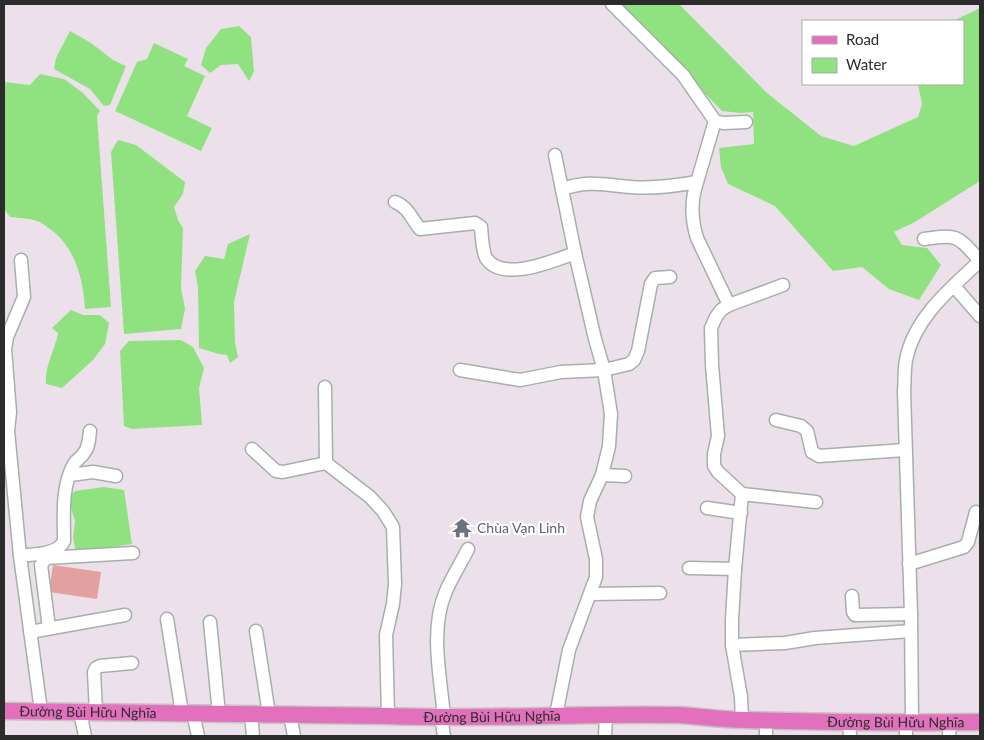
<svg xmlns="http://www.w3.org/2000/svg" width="984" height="740" viewBox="0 0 984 740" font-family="Lato,sans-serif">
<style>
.pitch{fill:#e2a0a1}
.water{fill:#90e280}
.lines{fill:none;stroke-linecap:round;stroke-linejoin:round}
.minor-casing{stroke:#a6b0aa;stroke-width:15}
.major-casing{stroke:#c4c4c4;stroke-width:19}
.minor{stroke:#fff;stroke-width:12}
.major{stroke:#e270bc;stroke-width:16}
.labels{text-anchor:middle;stroke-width:4.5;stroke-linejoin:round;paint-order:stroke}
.worship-label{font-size:14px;fill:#5b616d;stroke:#fff;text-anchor:start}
.street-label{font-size:14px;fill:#2c2c2c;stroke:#fff}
</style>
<rect width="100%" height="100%" fill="#ece1eb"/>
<polygon class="pitch" points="53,565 101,572 97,599 49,592"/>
<g class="water">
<polygon points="618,4 679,4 767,93 821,136 854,146 918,117 922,104 918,84 963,84 963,21 953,21 980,8 980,181 915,222 894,232 902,245 927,248 941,265 919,300 889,289 862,267 833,271 775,206 728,184 721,167 719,148 754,144 753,112 741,113 722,111"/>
<polygon points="239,26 251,37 254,72 249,81 238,64 221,65 210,73 201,65 206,48 221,29"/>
<polygon points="70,31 91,43 113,60 126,66 110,105 104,106 90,89 54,69 56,58"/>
<polygon points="154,43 188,59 184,66 205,76 187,116 212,128 201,151 115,111 137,62 147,59"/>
<path d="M40,74l24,5 19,14 17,18 -3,5 14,191 -26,2c-2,-31 -10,-64 -38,-82 -3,-2 -6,-5 -10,-6 -8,-3 -19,-3 -27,-4l-6,-8v-127l26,3z"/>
<polygon points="118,140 136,145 185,182 183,194 174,207 178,220 183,228 181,288 185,309 181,329 124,334 111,152"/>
<polygon points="250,234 234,302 235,342 238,357 230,363 227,355 219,354 199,348 198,287 195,271 205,256 224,259 228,244"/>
<path d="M71,310l12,5h17l9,8 -4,21 -12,16 -31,28 -16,-4c-2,-17 9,-34 12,-51l-6,-5z"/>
<polygon points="181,340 193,347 204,368 199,388 202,425 132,429 124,426 120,351 129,341"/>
<polygon points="104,487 124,490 132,544 76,552 73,538 75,521 68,499 75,491"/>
</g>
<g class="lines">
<defs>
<g id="minor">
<polyline points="612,4 683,75 715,121 723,123 746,122"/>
<polyline points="555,155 575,253 595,339 604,370 611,414 609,446 602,475 590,501 587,517 596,559 596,577 569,650 556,715"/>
<path d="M697,182c-6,18 -6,37 0,56l32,67"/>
<path d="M562,189c29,-9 40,-4 69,-2 22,2 44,-1 66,-5l18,-61"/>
<path d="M395,202c13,5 16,16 25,27l55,-6 6,4c1,9 1,23 5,31 16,25 67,3 89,-5"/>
<path d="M924,239c34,-5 33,-4 56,22"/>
<polyline points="21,260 24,297 7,337 5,349 10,412 8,431 20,556 41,711"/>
<polyline points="954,286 980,316"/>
<polyline points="460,370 520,380 561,372 604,370 629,364 634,360 638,351 651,284 655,278 670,277"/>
<polyline points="325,387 326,463 370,497 383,511 393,527 395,584 393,604 386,635 388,716"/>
<polyline points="776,420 801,426 807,431 812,452 819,456 905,450"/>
<polyline points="252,449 276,471 283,472 326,463"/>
<polyline points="70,475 93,472 116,476"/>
<polyline points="602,475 625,476"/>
<polyline points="742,494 816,502"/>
<polyline points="707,508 741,513"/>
<path d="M20,556c14,-2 37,-1 44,-15 0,-25 -3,-54 10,-77 2,-4 7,-6 10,-11 5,-6 5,-14 6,-22"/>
<polyline points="909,564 964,547 968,542 976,512"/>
<polyline points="689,568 735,569"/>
<polyline points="590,594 660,593"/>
<polyline points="852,596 853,612 855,615 911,614"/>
<polyline points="167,619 182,713"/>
<polyline points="210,622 219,714"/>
<polyline points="49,628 41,565 46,558 133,553"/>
<polyline points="256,631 269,714"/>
<polyline points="30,632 125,615"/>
<polyline points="732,645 785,643 815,638 911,631"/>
<polyline points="80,712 85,736"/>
<polyline points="96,712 94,672 96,668 100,666 132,663"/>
<polyline points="193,713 198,736"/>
<polyline points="251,714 253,736"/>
<polyline points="290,715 294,736"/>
<polyline points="441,718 444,736"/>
<path d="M444,718c-3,-40 -15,-88 2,-127 6,-14 15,-28 22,-42"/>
<polyline points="742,720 741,697 732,645 732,620 735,569 742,494 718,472 714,466 714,454 718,436 712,365 711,328 716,317 721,310 729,305 783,285"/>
<polyline points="766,721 766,736"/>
<polyline points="849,722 850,736"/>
<polyline points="906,722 906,736"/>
<path d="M912,722l-1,-108 -7,-223c1,-10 0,-21 2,-31 8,-42 45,-72 74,-99"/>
<polyline points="605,736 606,716"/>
<polyline points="949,736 950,722"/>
</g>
<g id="major">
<path id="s1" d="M4,711l384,5c96,4 193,-3 289,-1 22,1 45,5 68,5 78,2 157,3 235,2"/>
</g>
</defs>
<use href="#minor" class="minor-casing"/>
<use href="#major" class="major-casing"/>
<use href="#minor" class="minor"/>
<use href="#major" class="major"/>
</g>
<defs>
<symbol id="temple-bare" viewBox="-9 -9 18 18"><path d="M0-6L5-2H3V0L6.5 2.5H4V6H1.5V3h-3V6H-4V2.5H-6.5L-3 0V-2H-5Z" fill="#6b7280" stroke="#fff" stroke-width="2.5" paint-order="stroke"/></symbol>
</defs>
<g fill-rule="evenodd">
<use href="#temple-bare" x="448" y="514" width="28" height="28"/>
</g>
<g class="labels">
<g class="worship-label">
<text x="477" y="533">Chùa Vạn Linh</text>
</g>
<g class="street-label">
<text dy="5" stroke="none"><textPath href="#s1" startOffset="84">Đường Bùi Hữu Nghĩa</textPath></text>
<text dy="5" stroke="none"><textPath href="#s1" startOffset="488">Đường Bùi Hữu Nghĩa</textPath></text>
<text dy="5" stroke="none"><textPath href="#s1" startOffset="892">Đường Bùi Hữu Nghĩa</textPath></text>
</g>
</g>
<rect width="984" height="740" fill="none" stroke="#2c2c2c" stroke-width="10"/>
<rect x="802" y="20" width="162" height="65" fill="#ffffff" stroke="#ababab"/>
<rect x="812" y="36" width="25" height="8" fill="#e270bc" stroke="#ababab"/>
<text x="846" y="45" font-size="15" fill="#2c2c2c">Road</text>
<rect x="812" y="58" width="25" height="15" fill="#90e280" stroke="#ababab"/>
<text x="846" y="70" font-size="15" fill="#2c2c2c">Water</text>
</svg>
